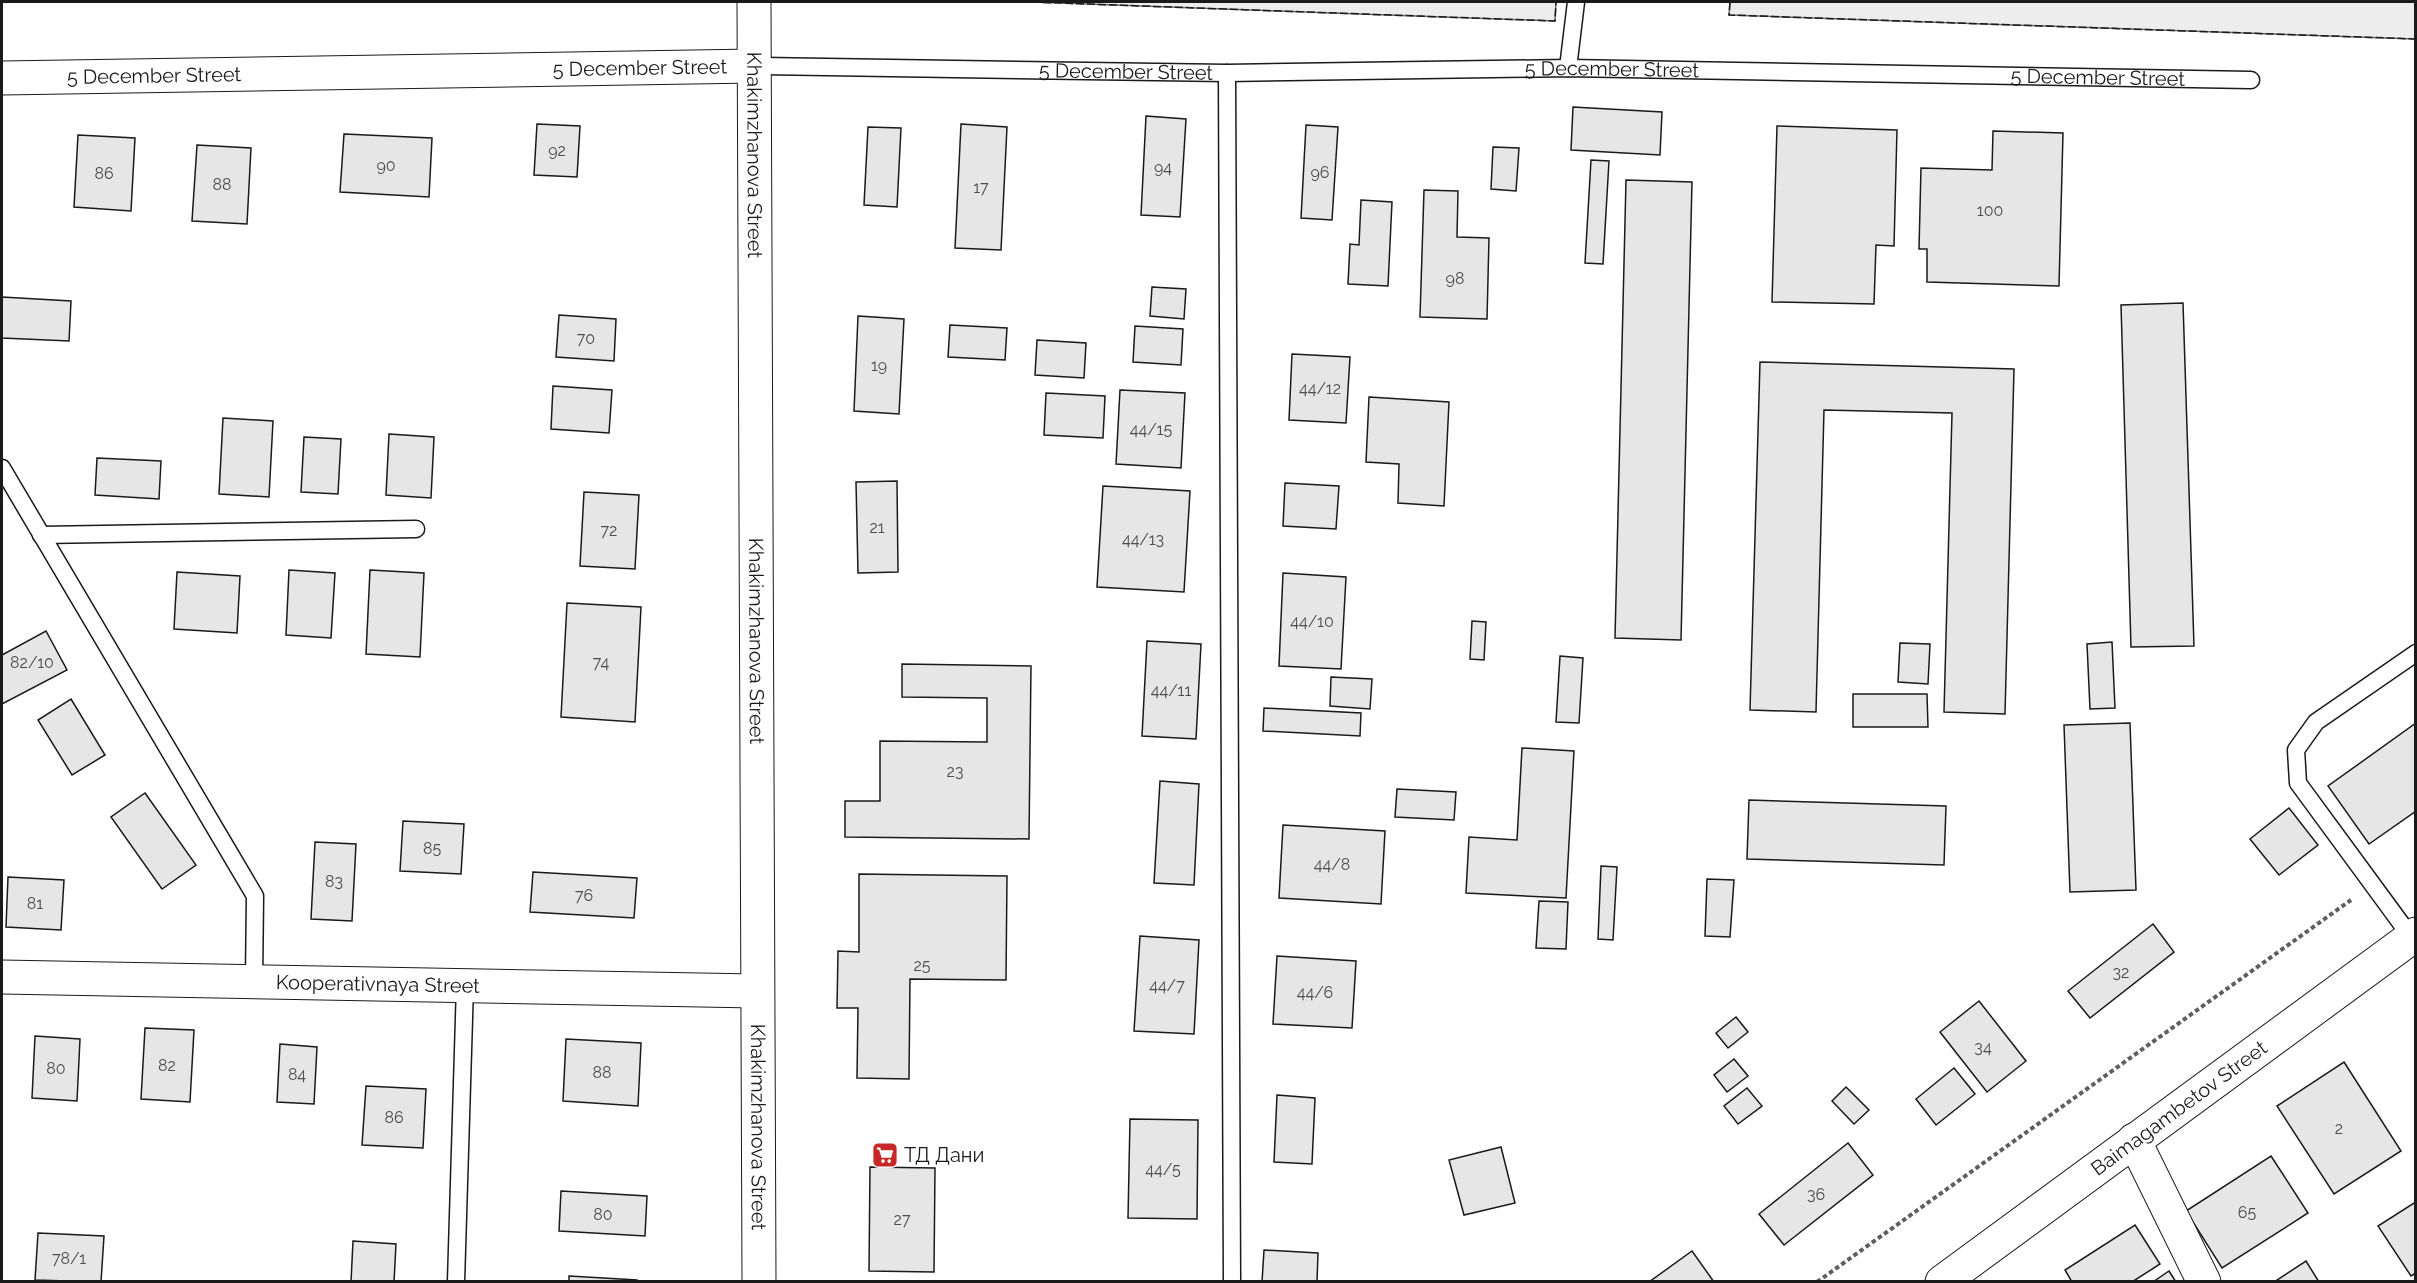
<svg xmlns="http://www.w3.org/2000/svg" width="2417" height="1283" viewBox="0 0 2417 1283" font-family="Raleway,sans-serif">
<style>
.built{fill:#ededed;stroke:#6a6a6a;stroke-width:1.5}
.building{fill:#e6e6e6;stroke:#1a1a1a;stroke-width:1.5}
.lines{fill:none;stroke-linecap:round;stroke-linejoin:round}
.service-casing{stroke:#1a1a1a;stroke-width:19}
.minor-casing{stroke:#1a1a1a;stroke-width:35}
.tertiary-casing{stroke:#1a1a1a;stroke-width:35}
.secondary-casing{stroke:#1a1a1a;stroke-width:35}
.path{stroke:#5f5f5f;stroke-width:4;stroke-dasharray:4.5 3;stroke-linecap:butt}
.service{stroke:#fff;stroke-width:16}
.minor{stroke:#fff;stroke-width:33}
.tertiary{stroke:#fff;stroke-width:33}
.secondary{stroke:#fff;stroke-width:33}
.fence{stroke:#1a1a1a;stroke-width:1.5;stroke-dasharray:8 3;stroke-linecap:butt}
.labels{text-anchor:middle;stroke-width:4.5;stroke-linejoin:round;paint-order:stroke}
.number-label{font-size:16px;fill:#4d4d4d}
.street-label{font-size:20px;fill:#1a1a1a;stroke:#fff}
.poi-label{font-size:20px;fill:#1a1a1a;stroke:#fff;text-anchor:start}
</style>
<rect width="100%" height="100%" fill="#fff"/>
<g class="built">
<polygon points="1032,2 1556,2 1555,21"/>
<polygon points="1730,2 2415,2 2415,39 1729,15"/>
</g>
<g class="building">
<polygon points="1573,107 1662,112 1660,155 1571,150"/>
<polygon points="1146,116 1186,119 1180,217 1141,215"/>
<polygon points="537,124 580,126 577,177 534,175"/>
<polygon points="961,124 1007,127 1001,250 955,248"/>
<polygon points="1306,125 1338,127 1332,220 1301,218"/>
<polygon points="1777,126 1897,130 1894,246 1876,245 1874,304 1772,302"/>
<polygon points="868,127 901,128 897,207 864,205"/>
<polygon points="1993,131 2063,133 2059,286 1927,282 1927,249 1919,249 1921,168 1992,170"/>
<polygon points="344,134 432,138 429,197 340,192"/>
<polygon points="78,135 135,138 131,211 74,207"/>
<polygon points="197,145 251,148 247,224 192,221"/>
<polygon points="1493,147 1519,148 1516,191 1491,189"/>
<polygon points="1591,160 1609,161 1603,264 1585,263"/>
<polygon points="1626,180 1692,182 1681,640 1615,638"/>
<polygon points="1424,190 1458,191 1457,237 1489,238 1487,319 1420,317"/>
<polygon points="1361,200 1392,202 1388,286 1348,284 1350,244 1359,245"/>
<polygon points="1152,287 1186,289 1184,319 1150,316"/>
<polygon points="2,297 71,301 69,341 2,338"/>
<polygon points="2183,303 2194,646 2131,647 2121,305"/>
<polygon points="559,315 616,319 614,361 556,357"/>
<polygon points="858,316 904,319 899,414 854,411"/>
<polygon points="950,325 1007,328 1005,360 948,357"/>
<polygon points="1135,326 1183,329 1181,365 1133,362"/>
<polygon points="1037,340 1086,343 1084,378 1035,375"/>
<polygon points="1292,354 1350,357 1346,423 1289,420"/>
<polygon points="1760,362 2014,369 2005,714 1944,712 1952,413 1824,410 1816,712 1750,710"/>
<polygon points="553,386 612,390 609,433 551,429"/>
<polygon points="1120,390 1185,393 1181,468 1116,464"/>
<polygon points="1046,393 1105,396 1103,438 1044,435"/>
<polygon points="1369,397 1449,402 1444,506 1398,503 1399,464 1366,462"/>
<polygon points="223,418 273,421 269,497 219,494"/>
<polygon points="389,434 434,437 431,498 386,495"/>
<polygon points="304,437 341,439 338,494 301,492"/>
<polygon points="97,458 161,461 159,499 95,495"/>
<polygon points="897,481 898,572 858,573 856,482"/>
<polygon points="1285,483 1339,486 1336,529 1283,526"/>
<polygon points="1103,486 1190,491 1184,592 1097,587"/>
<polygon points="584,492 639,495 635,569 580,566"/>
<polygon points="289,570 335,573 331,638 286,635"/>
<polygon points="370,570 424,573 420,657 366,654"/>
<polygon points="177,572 240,576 237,633 174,629"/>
<polygon points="1283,573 1346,577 1341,669 1279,666"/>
<polygon points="567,603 641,607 635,722 561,717"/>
<polygon points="1472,621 1486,622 1484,660 1470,659"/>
<polygon points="46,631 67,670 2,704 2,655"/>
<polygon points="1147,641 1201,644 1196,739 1142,736"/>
<polygon points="2112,642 2115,708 2090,709 2087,644"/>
<polygon points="1900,643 1930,644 1928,684 1898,682"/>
<polygon points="1560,656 1583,658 1579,723 1556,722"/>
<polygon points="902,664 1031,666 1029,839 845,837 845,801 880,801 880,741 987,742 987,698 902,697"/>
<polygon points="1331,677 1372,679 1370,709 1330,706"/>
<polygon points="1853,694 1927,694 1928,727 1853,727"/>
<polygon points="71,699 105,755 72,775 38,720"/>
<polygon points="1264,708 1361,713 1360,736 1263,731"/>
<polygon points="2130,723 2136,890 2070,892 2064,725"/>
<polygon points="2416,723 2416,811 2369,844 2328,786"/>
<polygon points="1522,748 1574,751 1566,898 1466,893 1469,837 1517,840"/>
<polygon points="1160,781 1199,784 1194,885 1154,883"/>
<polygon points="1397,789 1456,792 1454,820 1395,817"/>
<polygon points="145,793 196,865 162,889 111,817"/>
<polygon points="1749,800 1946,806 1944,865 1747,859"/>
<polygon points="2289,808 2318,845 2279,875 2250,839"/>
<polygon points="403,821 464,824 461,874 400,871"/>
<polygon points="1283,825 1385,831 1381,904 1279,898"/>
<polygon points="315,842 356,844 352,921 311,919"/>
<polygon points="1601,866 1617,867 1613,940 1598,939"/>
<polygon points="533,872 637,878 634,918 530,912"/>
<polygon points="859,874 1007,876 1006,980 910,979 909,1079 857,1078 858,1008 837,1008 838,951 859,952"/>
<polygon points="8,877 64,880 61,930 6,927"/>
<polygon points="1707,879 1734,880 1730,937 1705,936"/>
<polygon points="1539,901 1568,902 1566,949 1536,948"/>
<polygon points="2153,924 2174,952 2090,1018 2068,991"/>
<polygon points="1140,936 1199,940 1194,1034 1134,1031"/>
<polygon points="1277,956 1356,961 1352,1028 1273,1024"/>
<polygon points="1979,1001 2026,1061 1987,1092 1940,1032"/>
<polygon points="1736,1017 1748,1032 1728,1048 1716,1033"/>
<polygon points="145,1028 194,1030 190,1102 141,1099"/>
<polygon points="35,1036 80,1039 77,1101 32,1098"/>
<polygon points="566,1039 641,1043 638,1106 563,1101"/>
<polygon points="280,1044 317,1047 314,1104 277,1102"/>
<polygon points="1734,1059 1748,1076 1727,1092 1714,1075"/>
<polygon points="2344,1062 2401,1151 2334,1194 2277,1106"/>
<polygon points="1954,1068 1975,1094 1936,1125 1916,1099"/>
<polygon points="366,1086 426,1089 423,1148 362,1145"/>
<polygon points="1846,1087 1869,1110 1854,1124 1832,1101"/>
<polygon points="1747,1088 1762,1106 1738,1124 1724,1106"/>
<polygon points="1277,1095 1315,1098 1312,1164 1274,1162"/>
<polygon points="1130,1119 1198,1120 1197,1219 1128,1218"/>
<polygon points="1848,1143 1873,1175 1784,1245 1759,1214"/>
<polygon points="1501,1147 1515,1203 1464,1215 1449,1160"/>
<polygon points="2271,1156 2308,1213 2222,1268 2186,1211"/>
<polygon points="870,1167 935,1168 934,1272 869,1271"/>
<polygon points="561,1191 647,1196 645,1236 559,1231"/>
<polygon points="2414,1203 2416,1206 2416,1273 2411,1276 2378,1226"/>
<polygon points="2135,1225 2160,1264 2132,1282 2072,1282 2065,1270"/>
<polygon points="38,1233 104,1236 101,1282 35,1280"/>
<polygon points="353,1241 396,1244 394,1282 351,1282"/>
<polygon points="1264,1250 1318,1253 1317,1282 1262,1282"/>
<polygon points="1692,1251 1714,1282 1649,1282"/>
<polygon points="2306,1261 2319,1282 2274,1282"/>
<polygon points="2169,1271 2176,1282 2153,1282"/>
<polygon points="569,1276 637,1280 637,1282 569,1282"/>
</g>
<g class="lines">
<defs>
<g id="service">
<path id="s1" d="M754,66l473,7 341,-5 683,12"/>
<polyline points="1568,68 1576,2"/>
<polyline points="1227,73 1232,1282"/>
<polyline points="2,468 255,896 254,981"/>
<polyline points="41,535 416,529"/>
<polyline points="2411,937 2298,783 2296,750 2316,722 2416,653"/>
<polyline points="456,1282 465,985"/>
</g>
<g id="minor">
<path id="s2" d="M2,78l752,-12"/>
<path id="s3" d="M2,977l754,14"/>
<polyline points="2134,1140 2204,1282"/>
</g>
<g id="tertiary">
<path id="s4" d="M754,2l5,1280"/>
</g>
<g id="secondary">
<path id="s5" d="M1942,1282l474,-348"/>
</g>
</defs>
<use href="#service" class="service-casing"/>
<use href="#minor" class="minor-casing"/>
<use href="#tertiary" class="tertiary-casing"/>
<use href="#secondary" class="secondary-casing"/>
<polyline class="path" points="1817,1282 2351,900"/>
<use href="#service" class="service"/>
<use href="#minor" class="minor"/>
<use href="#tertiary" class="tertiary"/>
<use href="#secondary" class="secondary"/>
<g class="fence">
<polyline points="1032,2 1555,21 1556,2"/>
<polyline points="1730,2 1729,15 2416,39"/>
</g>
</g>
<defs>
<symbol id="supermarket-square" viewBox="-11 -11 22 22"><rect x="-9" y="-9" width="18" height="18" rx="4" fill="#c62828" stroke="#fff"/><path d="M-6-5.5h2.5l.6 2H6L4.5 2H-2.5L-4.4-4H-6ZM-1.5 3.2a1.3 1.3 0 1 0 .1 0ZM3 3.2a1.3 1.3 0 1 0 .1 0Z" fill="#fff"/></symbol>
</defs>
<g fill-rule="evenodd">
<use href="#supermarket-square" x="870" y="1140" width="30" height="30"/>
</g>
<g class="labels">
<g class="number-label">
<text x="557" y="156">92</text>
<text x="386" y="171">90</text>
<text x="1163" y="173">94</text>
<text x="1320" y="178">96</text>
<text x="104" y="179">86</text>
<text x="222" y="190">88</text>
<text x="981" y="193">17</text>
<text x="1990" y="216">100</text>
<text x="1455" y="284">98</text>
<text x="586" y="344">70</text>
<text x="879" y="371">19</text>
<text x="1320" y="394">44/12</text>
<text x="1151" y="435">44/15</text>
<text x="877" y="533">21</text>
<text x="609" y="536">72</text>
<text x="1143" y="545">44/13</text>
<text x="1312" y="627">44/10</text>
<text x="32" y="668">82/10</text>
<text x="601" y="668">74</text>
<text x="1171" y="696">44/11</text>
<text x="955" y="777">23</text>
<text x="432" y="854">85</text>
<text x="1332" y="870">44/8</text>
<text x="334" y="887">83</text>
<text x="584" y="901">76</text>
<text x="35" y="909">81</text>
<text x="922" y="971">25</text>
<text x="2121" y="978">32</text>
<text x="1167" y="991">44/7</text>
<text x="1315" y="998">44/6</text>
<text x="1983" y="1053">34</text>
<text x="167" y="1071">82</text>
<text x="56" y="1074">80</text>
<text x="602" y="1078">88</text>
<text x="297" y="1080">84</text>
<text x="394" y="1123">86</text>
<text x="2339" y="1134">2</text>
<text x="1163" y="1175">44/5</text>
<text x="1816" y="1200">36</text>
<text x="2247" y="1218">65</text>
<text x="603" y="1220">80</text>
<text x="902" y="1225">27</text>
<text x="69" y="1264">78/1</text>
</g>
<g class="street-label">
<text dy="7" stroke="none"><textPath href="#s2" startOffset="638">5 December Street</textPath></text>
<text dy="7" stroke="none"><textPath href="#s1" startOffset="858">5 December Street</textPath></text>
<text dy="7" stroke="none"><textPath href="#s1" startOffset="372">5 December Street</textPath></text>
<text dy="7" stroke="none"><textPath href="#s2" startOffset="152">5 December Street</textPath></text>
<text dy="7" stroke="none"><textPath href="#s1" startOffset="1344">5 December Street</textPath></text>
<text dy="7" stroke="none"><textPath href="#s4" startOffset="153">Khakimzhanova Street</textPath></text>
<text dy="7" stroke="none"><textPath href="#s4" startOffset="639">Khakimzhanova Street</textPath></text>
<text dy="7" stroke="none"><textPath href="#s3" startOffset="376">Kooperativnaya Street</textPath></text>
<text dy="7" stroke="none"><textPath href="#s5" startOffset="294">Baimagambetov Street</textPath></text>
<text dy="7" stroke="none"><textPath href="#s4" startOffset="1125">Khakimzhanova Street</textPath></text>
</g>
<g class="poi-label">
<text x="904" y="1162">ТД Дани</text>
</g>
</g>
<rect width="2417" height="1283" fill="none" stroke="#1a1a1a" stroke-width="6"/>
</svg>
